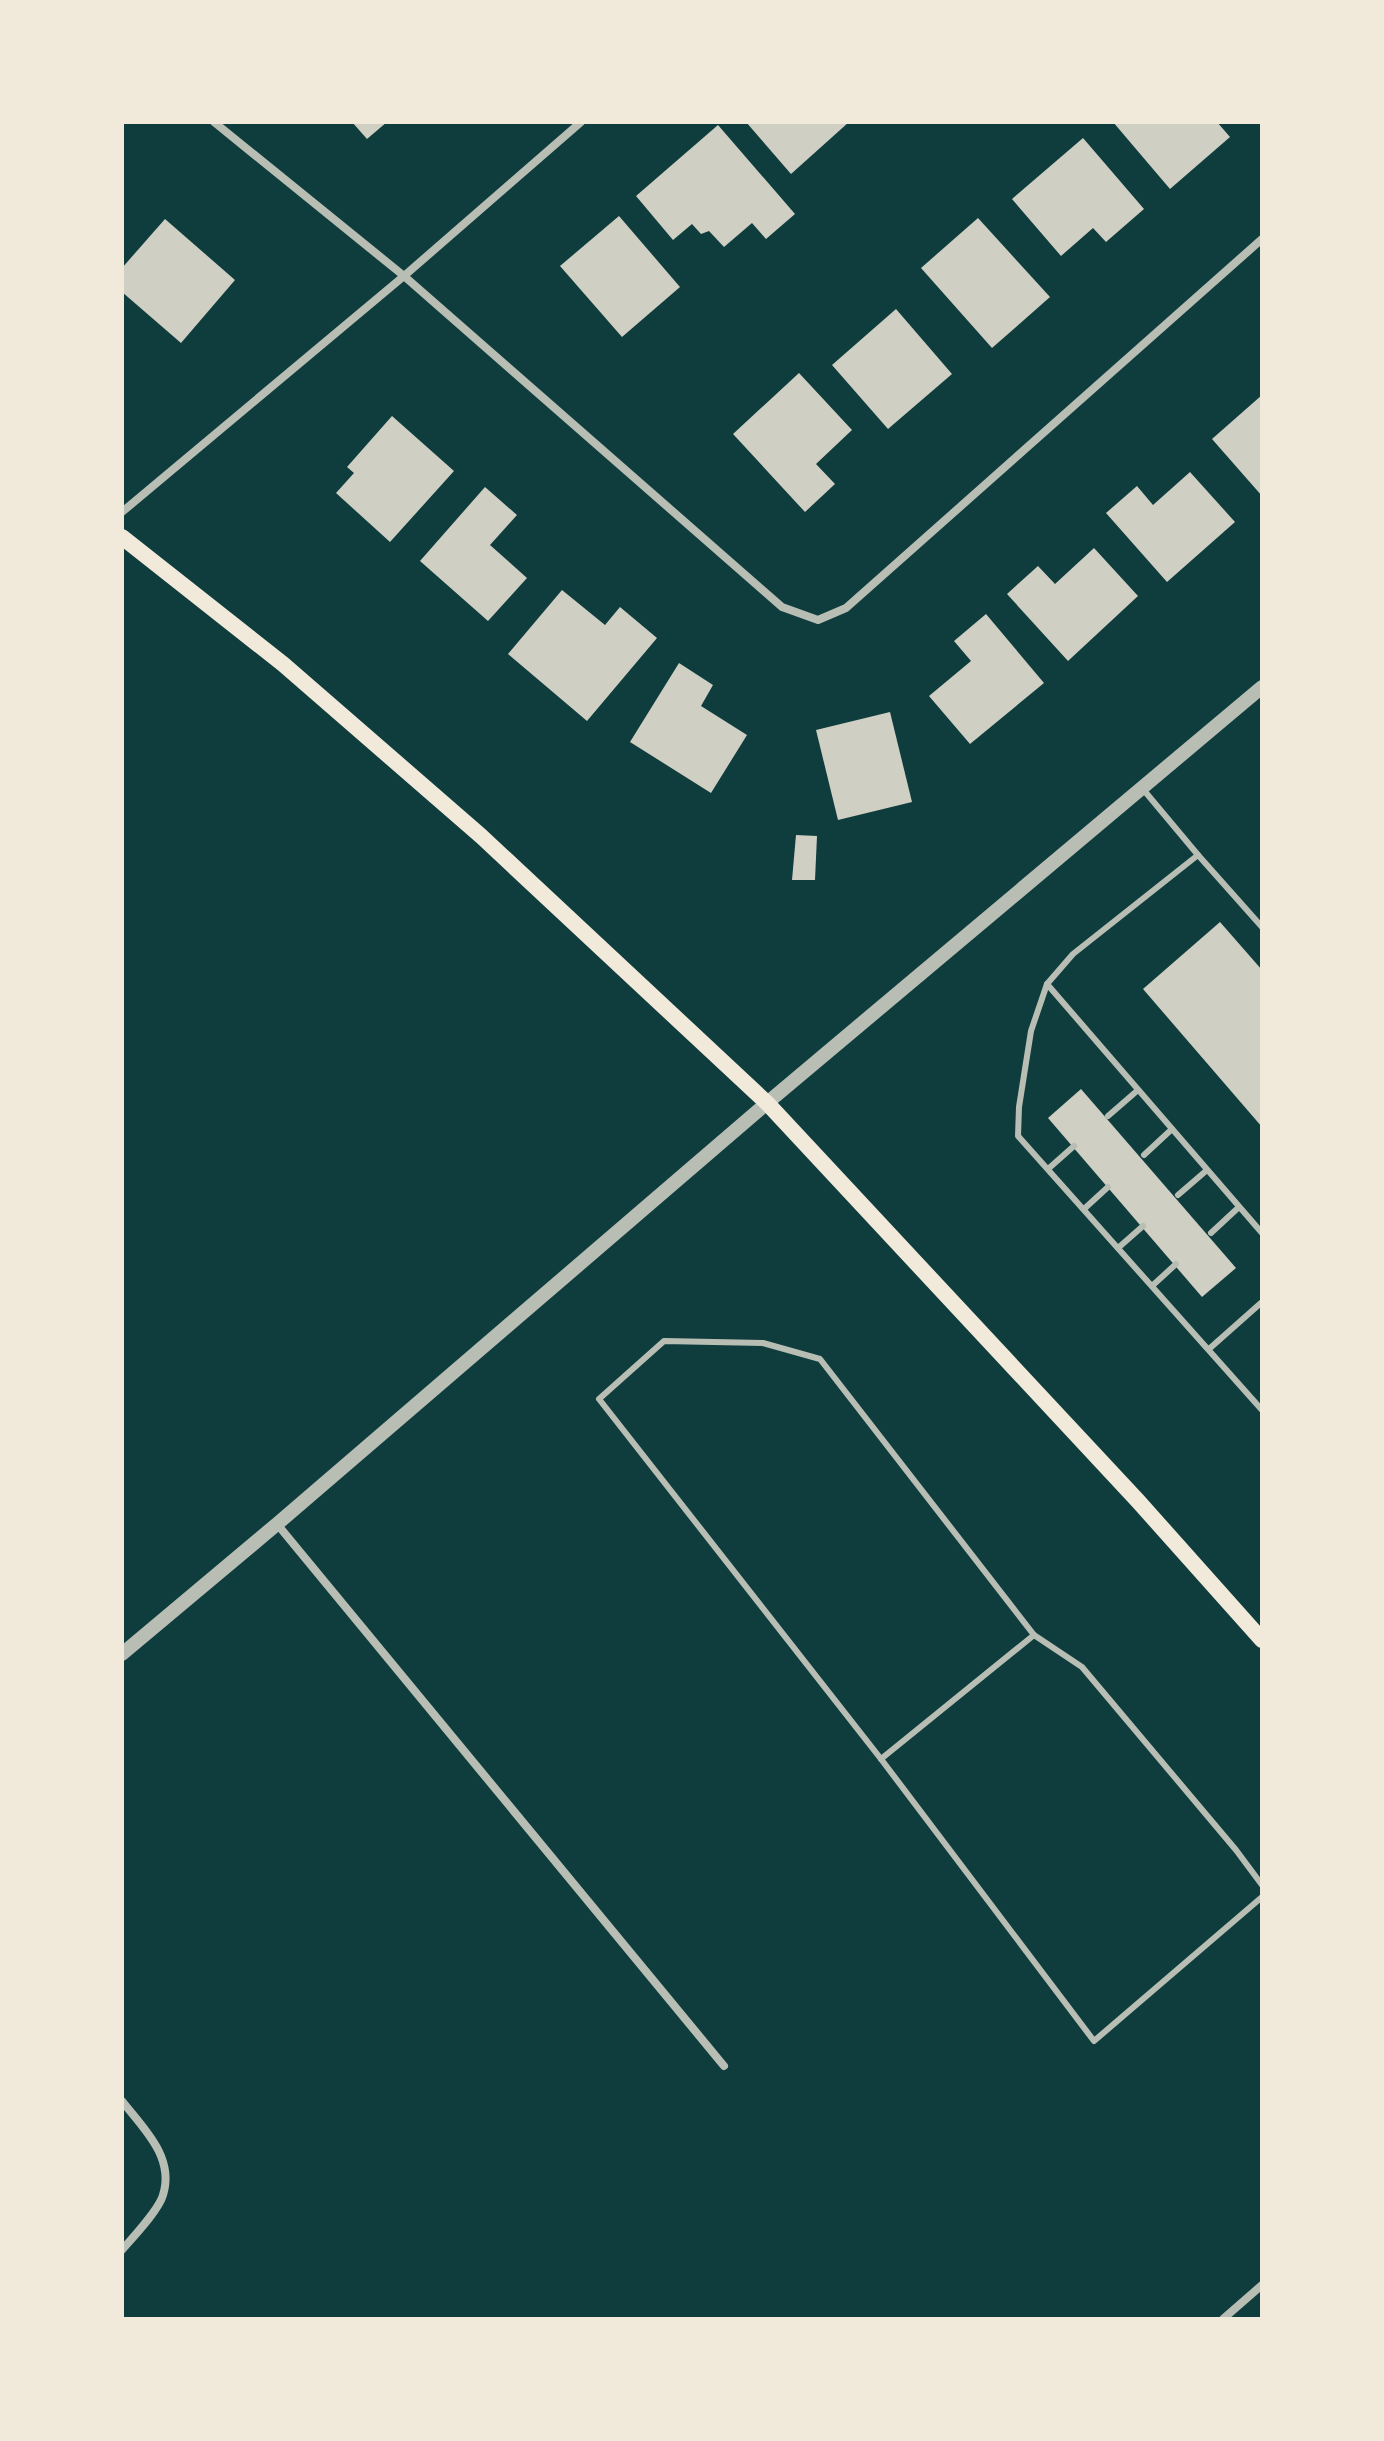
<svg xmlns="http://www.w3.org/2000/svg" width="1384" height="2441" viewBox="0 0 1384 2441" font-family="Figtree,sans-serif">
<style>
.building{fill:#cfcfc3}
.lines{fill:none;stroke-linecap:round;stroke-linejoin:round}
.service{stroke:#b8beb3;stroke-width:6}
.minor{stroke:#b8beb3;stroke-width:8}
.tertiary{stroke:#b8beb3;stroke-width:14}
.secondary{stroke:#f1e9da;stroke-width:16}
</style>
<rect width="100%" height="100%" fill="#0f3d3e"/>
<g class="building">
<polygon points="352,122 387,122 367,139"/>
<polygon points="746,122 849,122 791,174"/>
<polygon points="1113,122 1217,122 1230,137 1170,189"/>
<polygon points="718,125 795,214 766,239 752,223 724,247 709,231 701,234 692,224 673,240 636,196"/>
<polygon points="1083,138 1144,209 1106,242 1093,228 1061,256 1012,199"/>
<polygon points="619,216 680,287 622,337 560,266"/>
<polygon points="978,218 1050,297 992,348 921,268"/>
<polygon points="165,219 235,280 181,343 122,292 122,268"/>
<polygon points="896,309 952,374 888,429 832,365"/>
<polygon points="799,373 852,430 816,464 835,484 805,512 733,434"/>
<polygon points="1262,395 1262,496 1212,439"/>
<polygon points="392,416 454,471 390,542 336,493 354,473 347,467"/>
<polygon points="1190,472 1235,522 1167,582 1106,513 1137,486 1153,505"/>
<polygon points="485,487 517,515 490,545 527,578 488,621 420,561"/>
<polygon points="1094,548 1138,596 1068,661 1007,594 1038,566 1055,584"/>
<polygon points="562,590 605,625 620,607 657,638 587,721 508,654"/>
<polygon points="986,614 1044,683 970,744 929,696 971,661 954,641"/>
<polygon points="679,663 713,685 701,706 747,735 711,793 630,742"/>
<polygon points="890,712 912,802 838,820 816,730"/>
<polygon points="796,835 817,836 815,880 792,880"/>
<polygon points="1220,922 1262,970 1262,1127 1143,989"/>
<polygon points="1081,1089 1236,1268 1202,1297 1048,1118"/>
</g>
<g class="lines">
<g class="service">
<polyline points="1142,788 1198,855 1073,954 1047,984 1031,1031 1019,1107 1018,1136 1262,1410"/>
<polyline points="1198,855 1262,927"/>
<polyline points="1047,984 1262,1233"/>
<polyline points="1108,1116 1138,1090"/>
<polyline points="1144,1155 1172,1129"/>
<polyline points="1048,1169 1074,1146"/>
<polyline points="1178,1195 1207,1170"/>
<polyline points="1084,1209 1108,1187"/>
<polyline points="1211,1233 1239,1207"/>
<polyline points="1118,1248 1143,1226"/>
<polyline points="1152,1286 1176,1264"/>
<polyline points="1209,1349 1262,1302"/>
<polyline points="881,1759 1034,1635"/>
<polyline points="1262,1885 1236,1850 1082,1667 1034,1635 820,1359 763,1343 664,1341 599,1399 881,1759 1094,2041 1262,1897"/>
</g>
<g class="minor">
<polyline points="214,122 404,276 782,607 818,620 846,608 1262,239"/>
<polyline points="122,512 404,276 581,122"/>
<polyline points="277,1524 724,2066"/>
<path d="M122,2101c21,27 53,56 41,94 -4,15 -30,42 -41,55"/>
<polyline points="1223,2319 1262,2285"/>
</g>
<polyline class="tertiary" points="122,1654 277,1524 767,1103 1262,687"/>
<polyline class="secondary" points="122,537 283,664 481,836 767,1103 1138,1501 1262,1640"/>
</g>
<rect width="1384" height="2441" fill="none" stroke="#f1e9da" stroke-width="248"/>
</svg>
